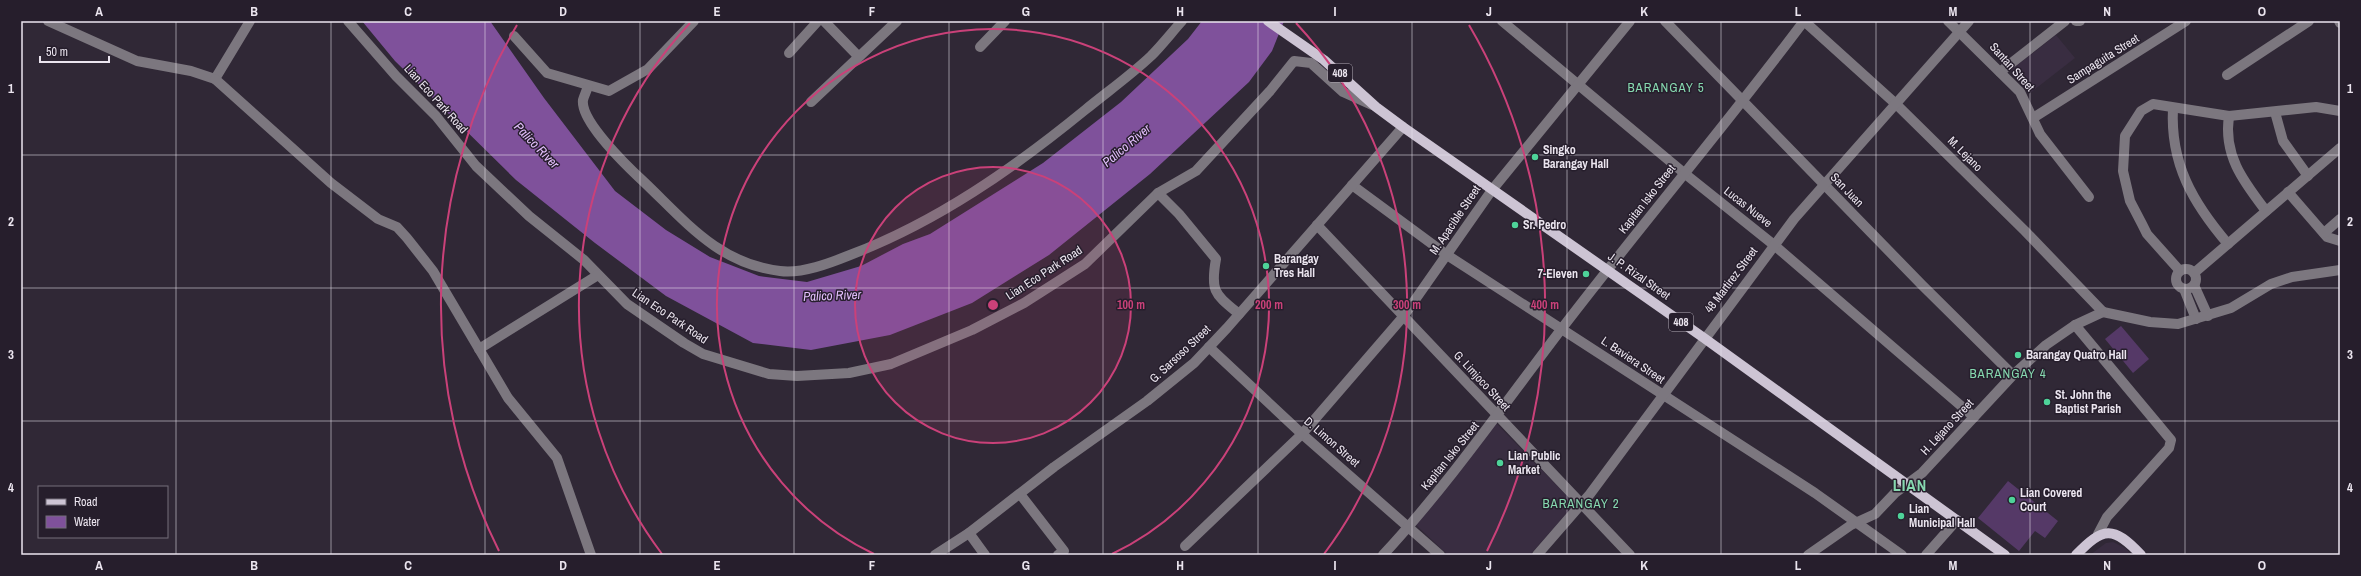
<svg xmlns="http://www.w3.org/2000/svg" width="2361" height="576" viewBox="0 0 2361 576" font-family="'Archivo Narrow',sans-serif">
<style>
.built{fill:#392d41}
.pitch{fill:#553967}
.water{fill:#7f519b}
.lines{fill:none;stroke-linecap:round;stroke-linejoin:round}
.minor{stroke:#7c777f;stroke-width:10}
.major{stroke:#cdc4d4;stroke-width:10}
.grid{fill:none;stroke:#ebe5ef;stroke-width:1;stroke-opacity:0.55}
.ring{fill:none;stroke:#ca4179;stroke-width:2}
.poi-dot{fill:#4ed399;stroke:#261e2c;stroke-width:1.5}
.labels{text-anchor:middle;stroke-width:3;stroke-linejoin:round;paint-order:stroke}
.shield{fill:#261e2c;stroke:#b0a9b4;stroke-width:1}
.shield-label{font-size:11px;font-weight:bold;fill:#ebe5ef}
.street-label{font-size:12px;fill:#ebe5ef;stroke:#261e2c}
.poi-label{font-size:12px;font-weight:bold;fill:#ebe5ef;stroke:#261e2c;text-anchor:start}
.neighbourhood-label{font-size:13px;letter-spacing:1px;fill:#86d8af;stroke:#261e2c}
.water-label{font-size:13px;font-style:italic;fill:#e3bffc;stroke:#261e2c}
.district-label{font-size:16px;font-weight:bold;letter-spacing:1px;fill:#86d8af;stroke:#261e2c}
.centre{fill:#ca4179;stroke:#261e2c;stroke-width:2}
.ring-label{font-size:12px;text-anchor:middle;font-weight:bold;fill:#ca4179;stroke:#261e2c;stroke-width:3;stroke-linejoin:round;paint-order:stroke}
.neatline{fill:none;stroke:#ebe5ef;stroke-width:1.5}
.grid-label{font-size:13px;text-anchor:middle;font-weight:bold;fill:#ebe5ef}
</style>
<rect width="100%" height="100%" fill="#302836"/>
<g class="built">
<polygon points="2056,35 2075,58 2030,93 2011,70"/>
<polygon points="1496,423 1575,504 1530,555 1448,555 1415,524"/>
<polygon points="2113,542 2125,548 2132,555 2090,555 2106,543"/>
</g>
<g class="pitch">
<polygon points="2121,326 2149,359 2133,373 2105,339"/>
<polygon points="2008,481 2058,521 2045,538 2035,531 2019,551 1978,518"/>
</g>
<polygon class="water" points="362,21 490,21 544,98 615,191 666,230 710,257 759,276 807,282 861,266 903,244 930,234 1043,163 1121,102 1188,39 1202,21 1284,21 1272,51 1249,82 1150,174 1049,255 972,303 890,335 811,350 753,343 666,296 595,243 516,180 395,61"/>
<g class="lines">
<g class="minor">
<polyline points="48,21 137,61 191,71 215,79 250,21"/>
<path d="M348,21l48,55 40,40 40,50 53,50 55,44 43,44 57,39 19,11 66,20 28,2 52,-3 42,-9 81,-34 52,-27 61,-39 73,-71 21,21 37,45c-6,33 -1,35 23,55"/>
<polyline points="824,21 858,56"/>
<polyline points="1502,21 1684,173 1774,245 1974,417"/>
<polyline points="1665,21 1922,285 2013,375"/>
<polyline points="1804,21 1897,105 2025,231 2103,312"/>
<polyline points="1948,21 2020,92 2040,134 2089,197"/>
<polyline points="2076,21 2080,21"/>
<polyline points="2339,21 2340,23"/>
<polyline points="514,36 547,73 609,91 648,69 694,21"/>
<polyline points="980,47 1005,21"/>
<polyline points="789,53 818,21"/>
<polyline points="2000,72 2065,21"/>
<polyline points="2227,75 2309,21"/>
<polyline points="215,79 331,183 378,219 397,227 407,238 433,271 508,398 557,458 591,555"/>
<path d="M588,86c-1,4 -4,10 -5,14 -3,21 46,68 61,82 42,40 75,82 136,89 22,3 50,-8 70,-16 87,-33 164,-87 235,-145 22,-18 46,-35 66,-54 11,-11 21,-24 31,-35"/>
<polyline points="811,102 897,21"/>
<path d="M2173,108c-3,56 20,95 55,136"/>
<polyline points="2275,112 2283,141 2308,176"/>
<path d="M2229,116c-6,40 15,66 37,95"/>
<polyline points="2033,118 2186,21"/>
<polyline points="1352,185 1447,255 1815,493 1902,555"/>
<polyline points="2288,192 2327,237 2340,241"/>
<polyline points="1158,193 1196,171 1270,91 1294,61 1311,63 1343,92 1372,105"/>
<polyline points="1317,225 1630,555"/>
<polyline points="2324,233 2340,219"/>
<circle cx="2186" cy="279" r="10"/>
<polyline points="2180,271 2147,234 2142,224 2130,201 2123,171 2125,136 2141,111 2153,104 2229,116 2316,107 2340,111"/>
<polyline points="2194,273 2340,148"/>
<polyline points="2194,285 2208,316"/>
<polyline points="2184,289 2196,319"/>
<polyline points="2103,312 2150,322 2178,324 2231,308 2271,284 2292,277 2340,270"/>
<polyline points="2075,325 2171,440 2169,448 2107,517 2098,534"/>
<polyline points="1209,347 1302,434 1440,555"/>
<polyline points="479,349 598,275"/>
<polyline points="1020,494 1064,551 1058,555"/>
<polyline points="969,533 985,555"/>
<polyline points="1185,546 1302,434 1403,317 1492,190 1630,21"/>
<polyline points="935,555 969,533 1054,467 1147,401 1194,363 1227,328 1403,127"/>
<path d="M1383,555c66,-71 121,-151 180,-228 79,-103 163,-202 241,-306"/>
<polyline points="1537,555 1590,494 1794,219 1969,21"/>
<polyline points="1808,555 1851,525 1875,514 1895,493 1922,473 2013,375 2046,345 2075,325 2103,312"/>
<polyline points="1926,555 1957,520"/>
</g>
<g class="major">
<polyline points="1268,21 1324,60 1376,107 1403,127 1704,338 2005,555"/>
<path d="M2076,555c27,-28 37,-30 65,0"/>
</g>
</g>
<path class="grid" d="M176,21v534M331,21v534M485,21v534M640,21v534M794,21v534M949,21v534M1103,21v534M1258,21v534M1412,21v534M1567,21v534M1721,21v534M1876,21v534M2030,21v534M2185,21v534M21,155h2319M21,288h2319M21,421h2319"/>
<circle cx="993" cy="305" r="138" fill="#ca4179" fill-opacity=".12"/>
<g class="ring">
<circle cx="993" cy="305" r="138"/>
<path d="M874 554A276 276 0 1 1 1112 554"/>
<path d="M662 554A414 414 0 0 1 690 23M1296 23A414 414 0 0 1 1324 554"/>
<path d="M499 551A552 552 0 0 1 517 25M1469 25A552 552 0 0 1 1487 551"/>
</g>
<g class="poi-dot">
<circle cx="1535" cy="157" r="4"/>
<circle cx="1515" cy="225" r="4"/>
<circle cx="1266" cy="266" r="4"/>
<circle cx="1586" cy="274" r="4"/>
<circle cx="2018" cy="355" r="4"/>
<circle cx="2047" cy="402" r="4"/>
<circle cx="1500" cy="463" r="4"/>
<circle cx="2012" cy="500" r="4"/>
<circle cx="1901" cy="516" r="4"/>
</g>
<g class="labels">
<g class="shield">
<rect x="1328" y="64" width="24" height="18" rx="3"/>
<rect x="1669" y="313" width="24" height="18" rx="3"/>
</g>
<g class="shield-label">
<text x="1340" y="77">408</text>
<text x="1681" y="326">408</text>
</g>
<g class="street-label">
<text transform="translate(2103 59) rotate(-32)" y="4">Sampaguita Street</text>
<text transform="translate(2012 67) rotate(48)" y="4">Santan Street</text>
<text transform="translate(436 99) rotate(48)" y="4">Lian Eco Park Road</text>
<text transform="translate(1965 154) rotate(45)" y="4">M. Lejano</text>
<text transform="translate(1847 190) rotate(46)" y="4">San Juan</text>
<text transform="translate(1647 199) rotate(-52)" y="4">Kapitan Isko Street</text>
<text transform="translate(1748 207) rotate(38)" y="4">Lucas Nueve</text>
<text transform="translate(1455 220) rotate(-56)" y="4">M. Apacible Street</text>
<text transform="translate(1044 273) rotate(-33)" y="4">Lian Eco Park Road</text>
<text transform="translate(1639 276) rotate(35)" y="4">J. P. Rizal Street</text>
<text transform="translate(1731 280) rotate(-53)" y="4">48 Martirez Street</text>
<text transform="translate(670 316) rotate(34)" y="4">Lian Eco Park Road</text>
<text transform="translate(1180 354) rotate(-43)" y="4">G. Sarsoso Street</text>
<text transform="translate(1633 360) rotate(34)" y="4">L. Baviera Street</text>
<text transform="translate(1482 381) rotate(47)" y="4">G. Limjoco Street</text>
<text transform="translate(1947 427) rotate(-47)" y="4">H. Lejano Street</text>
<text transform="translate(1332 442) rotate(41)" y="4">D. Limon Street</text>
<text transform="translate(1450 456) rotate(-51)" y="4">Kapitan Isko Street</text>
</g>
<g class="poi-label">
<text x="1543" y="154">Singko<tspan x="1543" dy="14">Barangay Hall</tspan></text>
<text x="1523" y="229">Sr. Pedro</text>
<text x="1274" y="263">Barangay<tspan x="1274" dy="14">Tres Hall</tspan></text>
<text x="1578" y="278" text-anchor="end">7-Eleven</text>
<text x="2026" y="359">Barangay Quatro Hall</text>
<text x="2055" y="399">St. John the<tspan x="2055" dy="14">Baptist Parish</tspan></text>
<text x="1508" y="460">Lian Public<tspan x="1508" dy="14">Market</tspan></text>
<text x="2020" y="497">Lian Covered<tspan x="2020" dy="14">Court</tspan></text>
<text x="1909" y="513">Lian<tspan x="1909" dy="14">Municipal Hall</tspan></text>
</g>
<g class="neighbourhood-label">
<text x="1666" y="92">BARANGAY 5</text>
<text x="2008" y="378">BARANGAY 4</text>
<text x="1581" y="508">BARANGAY 2</text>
</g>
<g class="water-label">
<text transform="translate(537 145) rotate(46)" y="5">Palico River</text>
<text transform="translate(1126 145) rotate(-40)" y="5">Palico River</text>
<text transform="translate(832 295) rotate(-2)" y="5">Palico River</text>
</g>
<g class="district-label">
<text x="1910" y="491">LIAN</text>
</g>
</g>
<circle cx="993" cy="305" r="6" class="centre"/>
<g class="ring-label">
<text x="1131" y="309">100 m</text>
<text x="1269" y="309">200 m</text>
<text x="1407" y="309">300 m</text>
<text x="1545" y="309">400 m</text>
</g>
<rect width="2361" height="576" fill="none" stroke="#261e2c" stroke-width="44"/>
<rect x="38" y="486" width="130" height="52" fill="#261e2c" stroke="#756e7a"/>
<rect x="46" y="499" width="20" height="6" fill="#cdc4d4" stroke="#756e7a"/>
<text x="74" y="506" font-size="12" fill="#ebe5ef">Road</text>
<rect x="46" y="516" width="20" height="12" fill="#7f519b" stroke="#756e7a"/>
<text x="74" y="526" font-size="12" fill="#ebe5ef">Water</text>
<path d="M40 56v6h69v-6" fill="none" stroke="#ebe5ef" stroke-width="2"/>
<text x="46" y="56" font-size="12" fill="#ebe5ef" stroke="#261e2c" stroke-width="3" paint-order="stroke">50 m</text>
<rect x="22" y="22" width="2317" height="532" class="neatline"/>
<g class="grid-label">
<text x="99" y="16">A</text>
<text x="254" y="16">B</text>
<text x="408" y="16">C</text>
<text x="563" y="16">D</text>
<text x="717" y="16">E</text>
<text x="872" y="16">F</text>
<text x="1026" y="16">G</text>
<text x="1180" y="16">H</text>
<text x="1335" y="16">I</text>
<text x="1489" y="16">J</text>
<text x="1644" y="16">K</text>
<text x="1798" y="16">L</text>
<text x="1953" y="16">M</text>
<text x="2107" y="16">N</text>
<text x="2262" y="16">O</text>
<text x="11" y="93">1</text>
<text x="2350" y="93">1</text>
<text x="11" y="226">2</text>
<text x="2350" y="226">2</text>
<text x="11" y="359">3</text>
<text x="2350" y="359">3</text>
<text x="11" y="492">4</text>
<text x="2350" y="492">4</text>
<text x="99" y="570">A</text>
<text x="254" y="570">B</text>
<text x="408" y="570">C</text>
<text x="563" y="570">D</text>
<text x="717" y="570">E</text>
<text x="872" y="570">F</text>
<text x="1026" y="570">G</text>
<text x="1180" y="570">H</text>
<text x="1335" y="570">I</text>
<text x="1489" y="570">J</text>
<text x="1644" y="570">K</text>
<text x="1798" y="570">L</text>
<text x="1953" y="570">M</text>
<text x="2107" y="570">N</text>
<text x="2262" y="570">O</text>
</g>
</svg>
